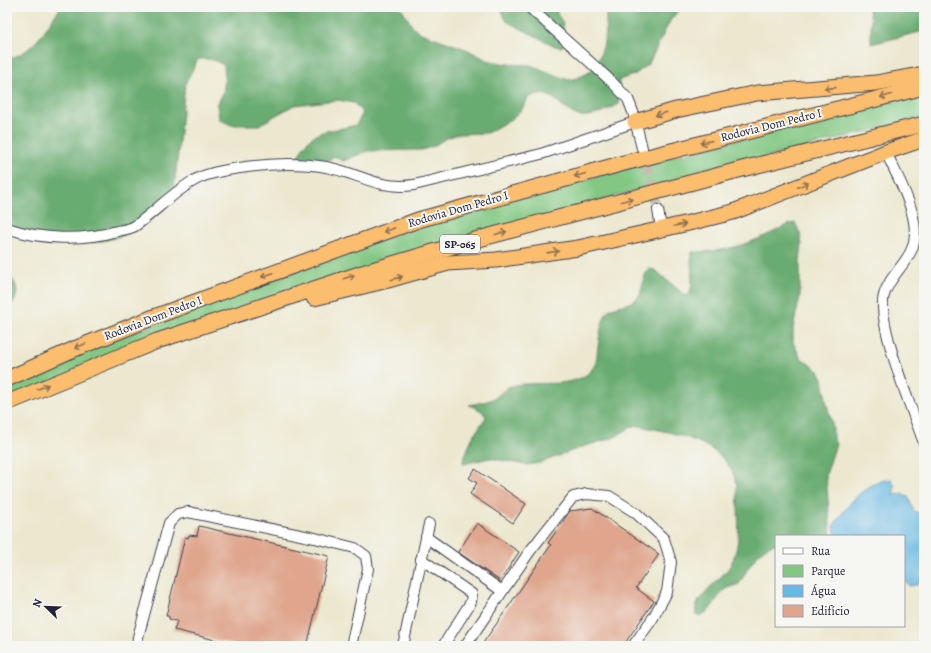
<svg xmlns="http://www.w3.org/2000/svg" width="931" height="653" viewBox="0 0 931 653" font-family="Alegreya,serif">
<style>
.green{fill:#82c883;stroke:#52755f}
.forest{fill:#69ac71;stroke:#466756}
.water{fill:#6ab9e4;stroke:#466e90}
.building{fill:#dfa68d}
.lines{fill:none;stroke-linecap:round;stroke-linejoin:round}
.minor-tunnel{stroke:#c4c0b1;stroke-width:10;stroke-dasharray:10 5;stroke-linecap:butt}
.minor-casing{stroke:#404051;stroke-width:12}
.highway-casing{stroke:#404051;stroke-width:17}
.minor{stroke:#fff;stroke-width:10}
.highway{stroke:#fbbd6e;stroke-width:15}
.oneway{stroke:#8e7054}
.labels{text-anchor:middle;stroke-width:4;stroke-linejoin:round;paint-order:stroke}
.shield{fill:#f6f6f2;stroke:#626272;stroke-width:1}
.shield-label{font-size:11px;font-weight:bold;fill:#22223b}
.street-label{font-size:12px;fill:#22223b;stroke:#f6f6f2}
</style>
<rect width="100%" height="100%" fill="#f6f6f2"/>
<filter id="ink" filterUnits="userSpaceOnUse"><feTurbulence type="fractalNoise" baseFrequency=".025" numOctaves="2"/><feDisplacementMap in="SourceGraphic" scale="8" xChannelSelector="R" yChannelSelector="G"/><feConvolveMatrix kernelMatrix="1 2 1 2 8 2 1 2 1" color-interpolation-filters="sRGB"/></filter>
<filter id="wash" filterUnits="userSpaceOnUse"><feTurbulence type="fractalNoise" baseFrequency=".012" numOctaves="4" result="noise"/><feDisplacementMap in="SourceGraphic" scale="16" xChannelSelector="R" yChannelSelector="G"/><feGaussianBlur stdDeviation="0.9" result="paint"/><feColorMatrix in="noise" values="0 0 0 0 0 0 0 0 0 0 0 0 0 0 0 0 0 1.4 0 .05"/><feComposite in="paint" operator="in"/></filter>
<g filter="url(#wash)">
<rect width="100%" height="100%" fill="#ece8cf"/>
<polygon class="green" points="924,91 924,117 608,198 7,398 7,384 77,354 375,241 492,204"/>
<g class="forest">
<path d="M61,7h335l6,2 10,17 9,7 45,16 21,11 19,4 24,1 39,15 8,-2 11,-5 9,-9 6,-17 3,-17v-23h75l-11,14 -21,42 -13,11 -17,6v24c-11,6 -27,14 -40,12 -14,-3 -23,-22 -38,-22 -3,0 -8,2 -12,3l-7,12 -9,9 -26,15 -28,1 -13,4 -12,8 -12,4 -54,1 -25,10 -9,-5 -14,11h-13l-9,-10c14,-31 29,-24 58,-32l7,-12 -9,-10 -16,-3 -44,5 -35,20h-28l-12,-6 -2,-14 6,-12 2,-14 -1,-14 -13,-6h-13l-13,25 -12,117c-13,9 -26,23 -40,30 -39,19 -89,16 -126,-8v-163c33,-12 35,-29 54,-53z"/>
<polygon points="501,7 554,7 563,24 565,44 562,47 555,46 508,22 504,17"/>
<polygon points="868,7 924,7 924,31 871,44 871,18"/>
<path d="M795,223l5,10 2,12 -2,15v37l-7,31v14l7,15 19,14 4,7 3,23 7,26v11l3,6 -10,31 5,61h-55v8c-16,0 -30,28 -37,40 -4,2 -11,3 -15,6 -9,8 -12,24 -27,26 -9,-14 25,-38 31,-47 16,-24 9,-57 9,-84 -10,-45 -65,-52 -102,-60l-22,13 -28,8 -45,17 -14,2 -37,-7 -25,6 -1,-3 9,-23 14,-21 -4,-6 -13,-6c8,-2 17,-3 24,-6 6,-3 11,-11 18,-13 24,-7 73,7 85,-24 2,-12 4,-50 16,-54 8,-3 20,-4 26,-11 6,-8 4,-21 11,-28l6,1 32,27c9,-10 2,-31 5,-45 27,0 50,-5 75,-17 10,-4 17,-10 28,-12z"/>
<path d="M7,274c13,11 13,24 0,36z"/>
</g>
<path class="water" d="M891,479l4,7 -2,10 9,-3 6,4 6,14 10,4v61l-7,9 -8,1 -5,-6v-44h-69l-1,-11c15,-21 29,-42 57,-46z"/>
<g id="blocks">
<g class="building">
<polygon points="475,469 526,504 513,523 470,494 477,483 469,478"/>
<polygon points="592,508 659,554 636,588 654,601 623,646 481,646 551,545 548,543 570,511"/>
<polygon points="477,523 519,552 500,581 458,552"/>
<polygon points="199,526 329,556 307,646 240,646 174,630 177,621 169,619 169,616 166,616 185,537 188,538 189,535 197,536"/>
</g>
</g>
</g>
<g filter="url(#ink)">
<use href="#blocks" fill-opacity="0" stroke="#404051" stroke-width="1"/>
<g class="lines">
<polyline class="minor-tunnel" points="643,151 658,210"/>
<defs>
<g id="minor">
<polyline points="529,7 611,81 628,99 633,112 642,148"/>
<path d="M886,152c12,27 39,70 25,99 -7,15 -23,28 -27,44 -8,28 29,117 40,148"/>
<polyline points="658,210 661,228"/>
<path d="M7,228c35,12 75,13 110,3 6,-1 13,-2 18,-5 20,-14 38,-34 60,-46 10,-6 26,-9 38,-11 30,-5 63,-7 93,-2 34,6 50,23 88,18l127,-31 94,-32"/>
<polyline points="426,537 502,591"/>
<polyline points="421,559 472,594 471,602 443,646"/>
<polyline points="137,646 138,637 169,523 178,514 188,512 315,538 355,548 366,556 368,569 351,646"/>
<polyline points="403,646 429,524"/>
<polyline points="465,646 530,551 573,497 586,494 609,496 636,513 664,539 671,562 667,592 653,618 633,646"/>
</g>
<g id="highway">
<polyline points="635,122 676,110 757,93 876,83 924,74"/>
<polyline points="314,298 388,280 448,263 496,260 578,248 693,222 733,212 886,152 924,139"/>
<polyline points="7,379 72,350 154,317 418,220 624,163 924,87"/>
<polyline points="7,403 157,341 359,274 460,244 746,168 924,124"/>
</g>
</defs>
<use href="#minor" class="minor-casing"/>
<use href="#highway" class="highway-casing"/>
<use href="#minor" class="minor"/>
<use href="#highway" class="highway"/>
</g>
<defs><path id="oneway-shaft" d="M-6 0H5M1.5-3L5.5 0L1.5 3" fill="none" stroke-width="1.6" stroke-linecap="round" stroke-linejoin="round"/></defs>
<g class="oneway">
<use href="#oneway-shaft" transform="translate(830 88) rotate(176)"/>
<use href="#oneway-shaft" transform="translate(886 96) rotate(166)"/>
<use href="#oneway-shaft" transform="translate(661 114) rotate(163)"/>
<use href="#oneway-shaft" transform="translate(706 142) rotate(166)"/>
<use href="#oneway-shaft" transform="translate(580 175) rotate(165)"/>
<use href="#oneway-shaft" transform="translate(803 185) rotate(-22)"/>
<use href="#oneway-shaft" transform="translate(627 200) rotate(-14)"/>
<use href="#oneway-shaft" transform="translate(680 225) rotate(-10)"/>
<use href="#oneway-shaft" transform="translate(389 230) rotate(161)"/>
<use href="#oneway-shaft" transform="translate(501 233) rotate(-15)"/>
<use href="#oneway-shaft" transform="translate(553 252) rotate(-8)"/>
<use href="#oneway-shaft" transform="translate(267 275) rotate(160)"/>
<use href="#oneway-shaft" transform="translate(349 277) rotate(-18)"/>
<use href="#oneway-shaft" transform="translate(397 278) rotate(-16)"/>
<use href="#oneway-shaft" transform="translate(80 346) rotate(158)"/>
<use href="#oneway-shaft" transform="translate(43 387) rotate(-23)"/>
</g>
</g>
<g class="labels">
<rect class="shield" x="440" y="235" width="40" height="18" rx="3"/>
<g class="shield-label">
<text x="460" y="248">SP-065</text>
</g>
<g class="street-label">
<text transform="translate(771 125) rotate(-14)" y="4">Rodovia Dom Pedro I</text>
<text transform="translate(458 209) rotate(-16)" y="4">Rodovia Dom Pedro I</text>
<text transform="translate(153 318) rotate(-21)" y="4">Rodovia Dom Pedro I</text>
</g>
</g>
<rect width="931" height="653" fill="none" stroke="#f6f6f2" stroke-width="24"/>
<rect x="775" y="535" width="130" height="92" fill="#f6f6f2" stroke="#a1a1a9"/>
<rect x="783" y="548" width="20" height="6" fill="#ffffff" stroke="#a1a1a9"/>
<text x="811" y="555" font-size="12" fill="#22223b">Rua</text>
<rect x="783" y="565" width="20" height="12" fill="#82c883" stroke="#a1a1a9"/>
<text x="811" y="575" font-size="12" fill="#22223b">Parque</text>
<rect x="783" y="585" width="20" height="12" fill="#6ab9e4" stroke="#a1a1a9"/>
<text x="811" y="595" font-size="12" fill="#22223b">Água</text>
<rect x="783" y="605" width="20" height="12" fill="#dfa68d" stroke="#a1a1a9"/>
<text x="811" y="615" font-size="12" fill="#22223b">Edifício</text>
<g transform="translate(46 607) rotate(293)" stroke="#f6f6f2" stroke-width="3" paint-order="stroke">
<path d="M0-3L7 15L0 10L-7 15Z" fill="#22223b"/>
<text y="-6" font-size="11" font-weight="bold" text-anchor="middle" fill="#22223b">N</text>
</g>
</svg>
